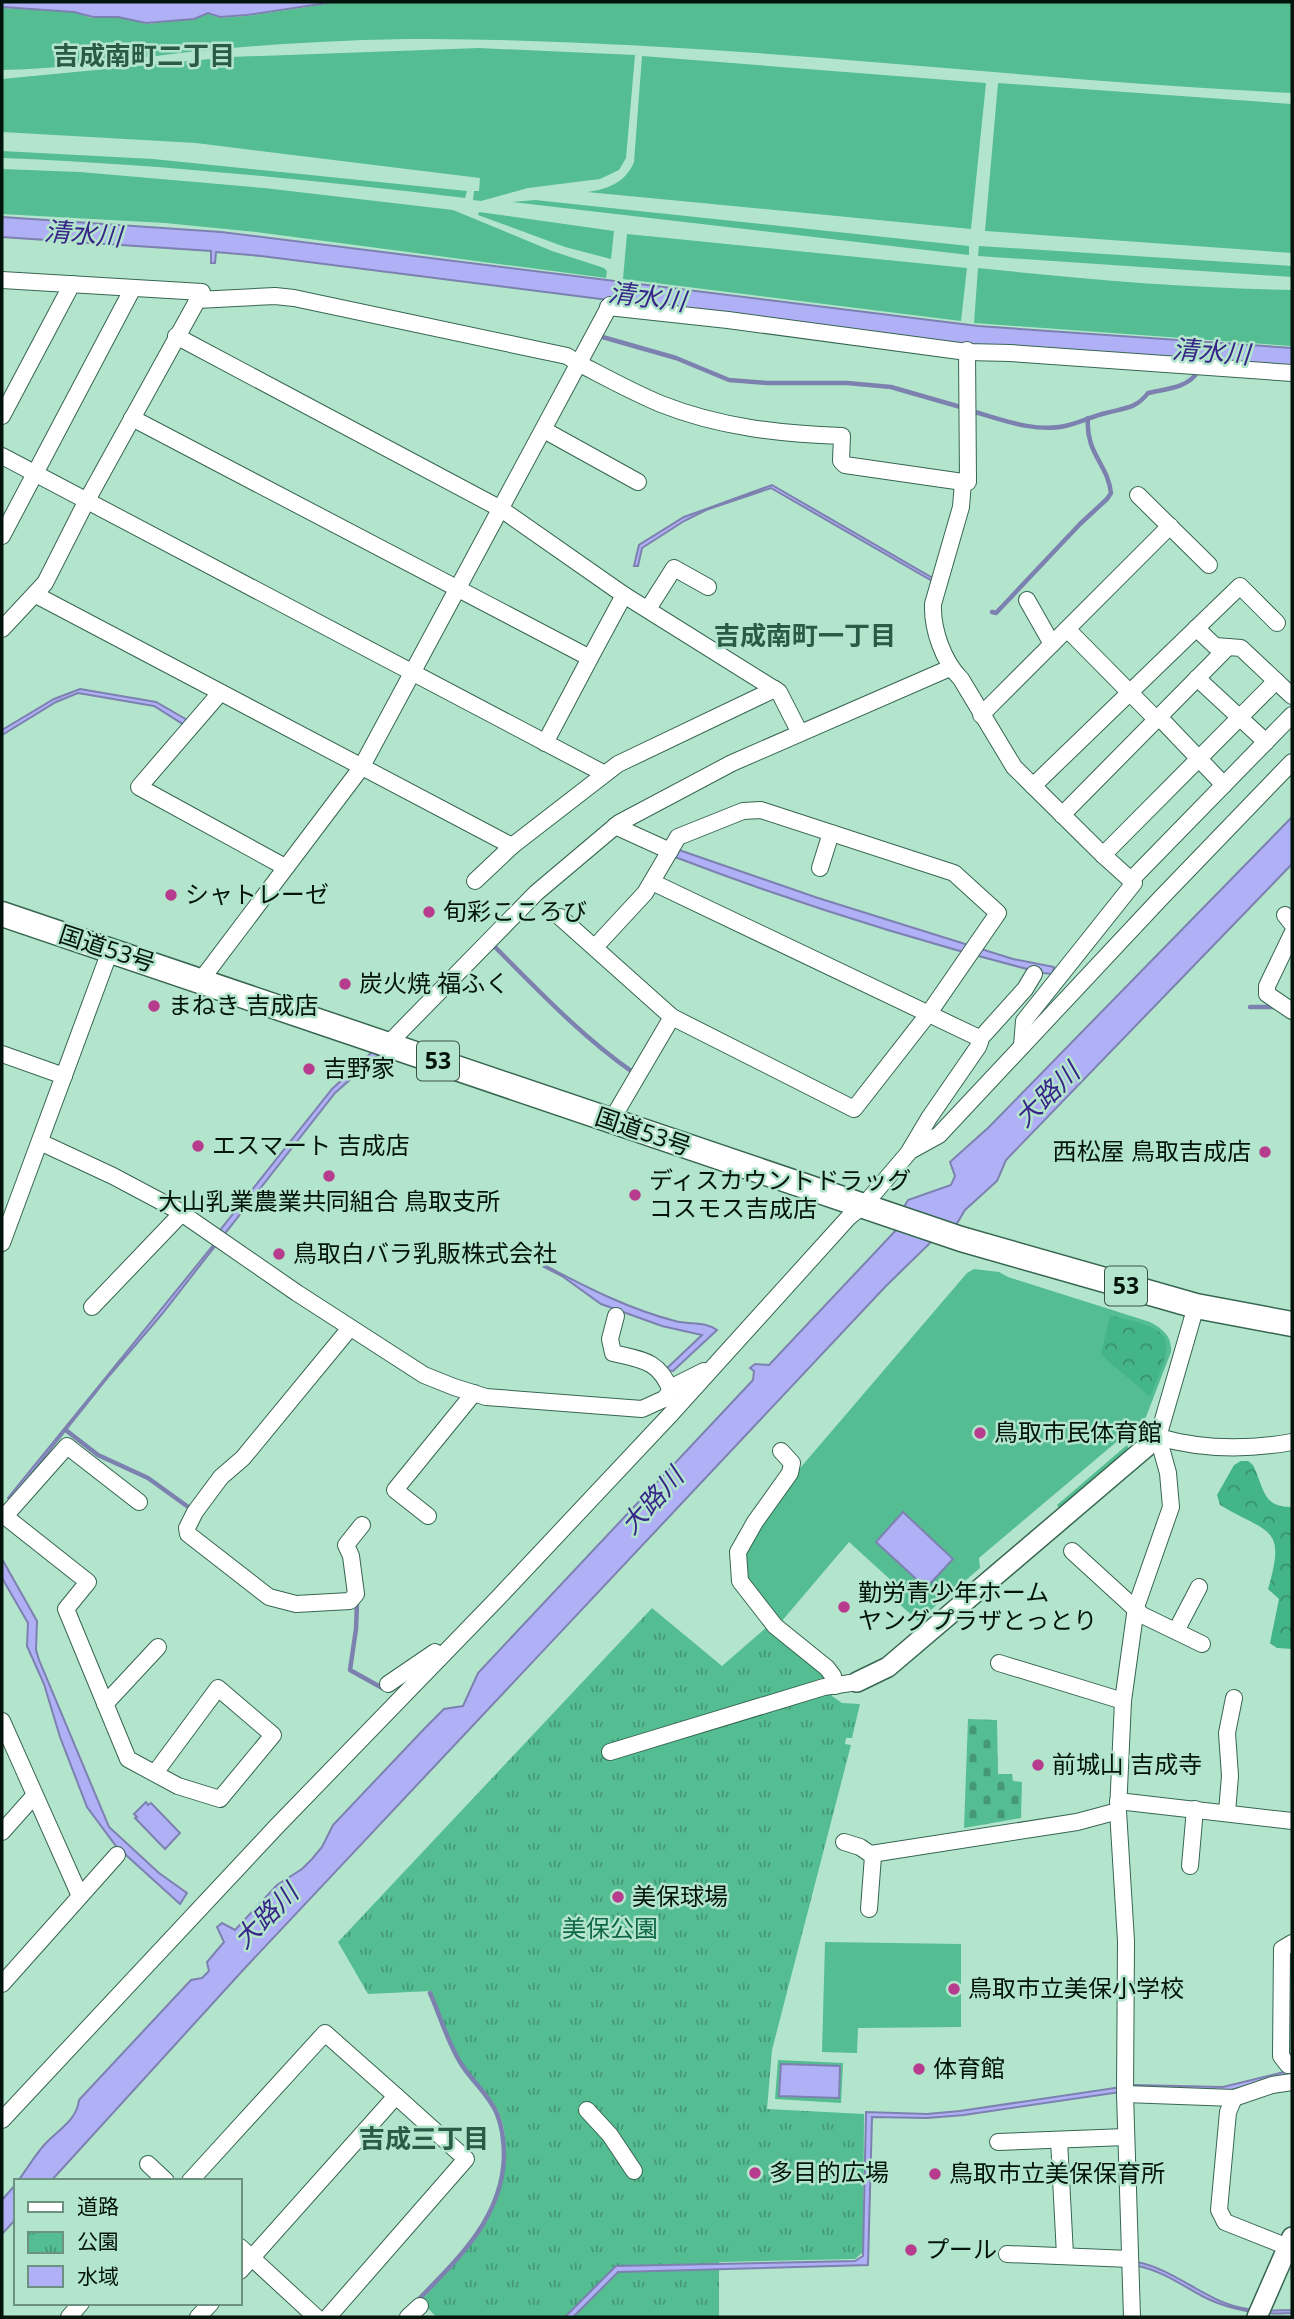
<svg xmlns="http://www.w3.org/2000/svg" width="1294" height="2319" viewBox="0 0 1294 2319" font-family="'Open Sans','Noto Sans JP',sans-serif">
<style>
.green{fill:#55bd92}
.forest{fill:url(#forest-crowns)}
.cemetery{fill:url(#cemetery-stones)}
.park{fill:url(#park-tufts)}
.water{fill:#b0b0f6;stroke:#7c81b0;stroke-width:2}
.lines{fill:none;stroke-linecap:round;stroke-linejoin:round}
.stream{stroke:#7c81b0;stroke-width:4.5}
.minor-casing{stroke:#376651;stroke-width:18}
.tertiary-casing{stroke:#376651;stroke-width:22}
.trunk-casing{stroke:#376651;stroke-width:27}
.minor{stroke:#fff;stroke-width:16}
.tertiary{stroke:#fff;stroke-width:19}
.trunk{stroke:#fff;stroke-width:24}
.poi-dot{fill:#b73c8e;stroke:#b3e5cd;stroke-width:2.5}
.labels{text-anchor:middle;stroke-width:5;stroke-linejoin:round;paint-order:stroke}
.shield{fill:#b3e5cd;stroke:#385346;stroke-width:2}
.shield-label{font-size:23px;font-weight:bold;fill:#03140c}
.poi-label{font-size:24px;fill:#03140c;stroke:#b3e5cd;text-anchor:start}
.street-label{font-size:24px;fill:#03140c;stroke:#b3e5cd}
.park-label{font-size:24px;fill:#0e6547;stroke:#b3e5cd}
.neighbourhood-label{font-size:26px;font-weight:bold;fill:#2b5a46;stroke:#b3e5cd}
.water-label{font-size:26px;font-style:italic;fill:#372587;stroke:#b3e5cd}
</style>
<defs>
<pattern id="forest-crowns" width="20" height="18" patternUnits="userSpaceOnUse" patternTransform="scale(1.75)"><rect width="20" height="18" fill="#44b588"/><path d="M2 6a3 3 0 1 1 6 0M12 15a3 3 0 1 1 6 0" fill="none" stroke="#37926e"/></pattern>
<pattern id="cemetery-stones" width="16" height="16" patternUnits="userSpaceOnUse" patternTransform="scale(1.75)"><rect width="16" height="16" fill="#55bd92"/><path d="M2 7V4a2 2 0 0 1 4 0v3zM10 15v-3a2 2 0 0 1 4 0v3z" fill="#449876"/></pattern>
<pattern id="park-tufts" width="24" height="20" patternUnits="userSpaceOnUse" patternTransform="scale(1.75)"><rect width="24" height="20" fill="#55bd92"/><path d="M3 7l-1-3M5 7V3M7 7l1-3M15 17l-1-3M17 17v-4M19 17l1-3" fill="none" stroke="#449876"/></pattern>
</defs>
<rect width="100%" height="100%" fill="#b3e5cd"/>
<g class="green">
<path d="M340,2h952v91c-287,-14 -574,-53 -863,-54 -79,0 -160,5 -240,13 -62,7 -125,17 -187,18v-62l72,4 17,6h35l20,6 48,-5 14,-5 12,4 27,-2z"/>
<polygon points="479,48 635,55 626,158 619,170 600,179 528,188 481,201 473,200 474,191 479,191 480,178 196,143 2,132 2,79 231,57"/>
<path d="M642,56l344,27 -15,146 -384,-37c21,-3 38,-9 47,-30z"/>
<polygon points="998,83 1292,104 1292,253 985,231"/>
<path d="M2,151l151,8 314,32 -2,7c-154,-18 -308,-34 -463,-40z"/>
<polygon points="2,169 80,172 264,188 453,210 552,251 604,268 607,271 606,278 256,232 165,223 2,214"/>
<polygon points="535,200 969,246 969,255 512,202"/>
<polygon points="479,212 614,231 611,259 565,247 478,215"/>
<polygon points="627,234 967,268 961,321 623,279"/>
<polygon points="979,246 1292,266 1292,277 978,256"/>
<path d="M978,268c105,11 209,20 314,22v56l-318,-23z"/>
<path d="M974,1269l25,3 9,5 142,45c13,7 22,14 21,30l-25,65 -167,141 1,10 -62,53 -33,-30 8,-9 -44,-40 -68,80 -37,-45v-30l51,-73 172,-201z"/>
<polygon points="1127,1445 1130,1451 1063,1508 1059,1508 1057,1505"/>
<polygon points="825,1942 961,1944 961,2027 858,2028 857,2053 822,2052"/>
<polygon points="778,2060 843,2063 841,2103 775,2099"/>
</g>
<g class="forest">
<path d="M1110,1315c67,16 66,20 40,82l-49,-42z"/>
<path d="M1241,1461h7l5,4c11,22 9,43 39,42v142l-15,-1 -7,-5 9,-44 -11,-10c19,-64 0,-55 -48,-84l-3,-10 17,-30z"/>
</g>
<polygon class="cemetery" points="968,1719 997,1720 998,1774 1012,1774 1013,1781 1022,1782 1021,1818 964,1828"/>
<path class="park" d="M652,1608l70,58 46,-40 57,50 7,20 10,7 18,1 -8,34h-6l-1,6 6,1 -79,305 -5,59 97,5 -1,138 -8,7 -136,3v55h-283l-15,-17c40,-42 84,-82 84,-145 1,-14 0,-29 -6,-42 -9,-20 -27,-34 -38,-52 -12,-22 -20,-47 -30,-70l-63,3 -30,-52z"/>
<g class="water">
<polygon points="2,2 334,2 247,15 220,17 208,13 194,19 146,23 118,17 93,17 74,12 2,7"/>
<polygon points="2,217 221,232 978,326 1292,348 1292,369 980,347 261,256 216,252 215,263 211,263 211,251 2,237"/>
<polygon points="772,485 936,580 934,582 771,488 706,510 684,521 642,548 638,566 634,566 639,545 684,517"/>
<polygon points="80,689 156,702 189,721 186,726 154,706 78,693 56,702 2,735 2,730 54,699"/>
<path d="M1292,817v47l-286,296 -9,21 -32,29 -9,15 -23,15 -48,47 -641,682 -193,212h-33c9,-12 17,-26 27,-37 13,-14 32,-24 34,-44l112,-120 11,-2 7,-7 -2,-9 17,-20 -7,-15 5,-4 13,7 42,-45 25,-16 10,-10 10,-12 11,-22 92,-97 19,-19 19,-3 15,-33 275,-293 1,-9 -4,-3 5,-4 14,1 129,-137 6,-21 4,-7 43,-15 4,-9 -5,-14 39,-35z"/>
<path d="M679,850l139,48 195,61 41,8 -2,7 -9,-1c-124,-31 -248,-70 -368,-116z"/>
<polygon points="373,1051 379,1054 335,1093 162,1314 109,1376 10,1500 8,1498 215,1243 221,1229 332,1089"/>
<path d="M546,1266c42,22 83,43 129,55 14,4 30,0 42,9l-44,41 -8,-1 37,-35 -40,-9 -61,-22 -39,-28 -18,-9z"/>
<polygon points="903,1512 953,1559 926,1588 876,1542"/>
<polygon points="2,1559 37,1621 36,1650 39,1660 109,1827 159,1873 187,1893 180,1904 116,1846 87,1807 60,1737 44,1684 27,1646 28,1623 2,1578"/>
<polygon points="146,1802 148,1805 151,1803 180,1833 165,1849 135,1818 137,1817 134,1814"/>
<polygon points="781,2064 840,2066 839,2098 779,2096"/>
<polygon points="1292,2070 1292,2074 1223,2092 1134,2090 964,2115 927,2118 872,2117 868,2265 618,2272 573,2317 565,2317 616,2266 855,2261 863,2256 866,2112 927,2114 960,2111 1135,2085 1223,2087"/>
<polygon points="16,2184 16,2219 2,2234 2,2200"/>
<path d="M1137,2262c40,8 71,42 111,47 14,3 30,1 44,1v3c-32,2 -61,-2 -90,-17 -22,-12 -40,-25 -64,-30z"/>
</g>
<g class="lines">
<g class="stream">
<polyline points="599,336 676,358 729,380 767,383 847,383 891,387 964,408"/>
<path d="M972,411c30,9 67,23 97,14 12,-3 24,-9 37,-12 18,-5 30,-4 42,-20 17,-4 41,-5 50,-22"/>
<path d="M992,612l4,1 84,-89 27,-25 4,-6c-3,-29 -26,-40 -23,-75"/>
<path d="M492,944c45,45 90,93 142,129"/>
<polyline points="1250,1007 1277,1007"/>
<polyline points="67,1431 98,1455 148,1478 191,1509 190,1511"/>
<polyline points="352,1604 357,1604 356,1629 350,1670 384,1689"/>
<path d="M418,2300c40,-41 84,-82 86,-143 0,-15 -1,-29 -7,-43 -8,-20 -26,-33 -37,-52 -13,-21 -20,-47 -30,-69"/>
</g>
<defs>
<g id="minor">
<polyline points="2,280 202,292 86,502 45,583 2,629"/>
<path d="M197,300l78,-4 19,2 273,58 11,7c27,14 54,29 83,41 58,23 119,30 181,32l-1,25 4,4 118,17h5l-1,-132"/>
<polyline points="608,307 728,320 967,352 1010,353 1292,373"/>
<polyline points="176,336 501,509 624,595 779,692 800,733"/>
<polyline points="2,416 72,284"/>
<polyline points="132,418 590,658 545,743"/>
<polyline points="544,430 638,482"/>
<polyline points="2,456 603,773"/>
<path d="M963,482l-2,25 -28,97c-1,25 10,57 28,75l53,88 89,88 31,28 -110,138 -2,25"/>
<polyline points="1138,495 1209,565"/>
<polyline points="2,536 133,288"/>
<polyline points="36,595 512,846"/>
<polyline points="1027,600 1052,644"/>
<polyline points="648,609 674,568 708,587"/>
<polyline points="1196,628 1215,646 1241,648 1292,696"/>
<polyline points="1067,629 1157,720"/>
<polyline points="590,658 624,595"/>
<polyline points="1197,678 1266,742"/>
<polyline points="220,693 139,787 285,867"/>
<polyline points="981,715 1170,526"/>
<polyline points="1159,717 1224,785"/>
<polyline points="1033,786 1240,586 1277,623"/>
<polyline points="1062,815 1228,647"/>
<polyline points="615,826 670,851"/>
<polyline points="1103,855 1276,681"/>
<polyline points="820,868 831,833"/>
<polyline points="1131,880 1292,715"/>
<polyline points="475,881 512,846 618,764 775,689"/>
<polyline points="652,882 977,1037 980,1042 978,1047 929,1118 910,1150"/>
<polyline points="1285,915 1292,924"/>
<polyline points="560,917 672,1017 611,1121"/>
<polyline points="1292,934 1267,986 1267,994 1292,1011"/>
<polyline points="595,947 645,893 678,837 743,811 761,810 954,873 998,913 929,1013 854,1109 672,1017"/>
<polyline points="201,980 361,768 610,305"/>
<polyline points="979,1040 1025,989 1034,974"/>
<polyline points="388,1044 536,893 619,823 732,763 950,668"/>
<polyline points="2,1054 64,1076"/>
<polyline points="40,1142 113,1176 177,1210 297,1293 424,1375 454,1387 486,1397 642,1409 664,1399 676,1385 704,1371"/>
<polyline points="2,1243 110,951"/>
<polyline points="92,1307 182,1213"/>
<path d="M616,1316l-6,23 3,14c29,7 46,7 58,38"/>
<polyline points="350,1328 243,1458 221,1477 195,1512 187,1528 188,1534 269,1597 296,1604 350,1601 356,1594 351,1556 346,1545 362,1525"/>
<path d="M1158,1437c45,13 89,13 134,5"/>
<polyline points="781,1451 792,1463 790,1473 755,1522 738,1552 740,1581 775,1626 827,1668 833,1676 835,1686"/>
<polyline points="2,1514 88,1582 66,1609 128,1759 178,1786 220,1799 273,1735 218,1688 155,1773"/>
<polyline points="6,1515 67,1446 139,1502"/>
<polyline points="428,1516 395,1490 474,1393"/>
<polyline points="1072,1551 1142,1615 1202,1644"/>
<polyline points="1176,1631 1199,1587"/>
<polyline points="999,1663 1123,1701"/>
<polyline points="388,1684 435,1652"/>
<polyline points="105,1704 158,1647"/>
<polyline points="2,1721 80,1896"/>
<polyline points="610,1752 824,1687 857,1682"/>
<polyline points="1118,1801 1292,1821"/>
<polyline points="1227,1812 1230,1776 1227,1733 1234,1698"/>
<polyline points="2,1832 34,1796"/>
<polyline points="844,1842 860,1847 873,1856 869,1909"/>
<polyline points="871,1854 1077,1822 1118,1811"/>
<polyline points="1190,1866 1195,1809"/>
<polyline points="1292,1943 1282,1949 1281,2056 1288,2065 1292,2065"/>
<polyline points="2,1984 117,1855"/>
<polyline points="1125,2094 1234,2098 1272,2085 1292,2082"/>
<polyline points="1234,2098 1228,2112 1219,2210 1225,2222 1288,2247"/>
<polyline points="587,2110 610,2135 634,2171"/>
<polyline points="2,2120 277,1826 498,1598 670,1415 849,1217 864,1205 910,1151 939,1135 1160,899 1292,762"/>
<polyline points="1059,2140 1065,2255"/>
<polyline points="998,2142 1126,2137"/>
<polyline points="148,2164 166,2181"/>
<polyline points="190,2181 325,2033 396,2096"/>
<polyline points="240,2247 316,2317"/>
<polyline points="1007,2254 1130,2259"/>
<polyline points="240,2271 396,2096 466,2159 328,2317"/>
<polyline points="69,2317 81,2303"/>
<polyline points="198,2317 211,2303"/>
<polyline points="408,2317 420,2306"/>
<polyline points="1132,2317 1125,2094 1126,1941 1118,1811 1123,1701 1136,1607 1171,1507 1168,1473 1158,1437 1196,1306"/>
</g>
<g id="tertiary">
<polyline points="857,1682 888,1667 1158,1437"/>
<polyline points="1257,2317 1292,2237"/>
</g>
<polyline id="trunk" points="2,914 961,1239 1196,1306 1292,1324"/>
</defs>
<use href="#minor" class="minor-casing"/>
<use href="#tertiary" class="tertiary-casing"/>
<use href="#trunk" class="trunk-casing"/>
<use href="#minor" class="minor"/>
<use href="#tertiary" class="tertiary"/>
<use href="#trunk" class="trunk"/>
</g>
<g class="poi-dot">
<circle cx="171" cy="895" r="7"/>
<circle cx="429" cy="912" r="7"/>
<circle cx="345" cy="984" r="7"/>
<circle cx="154" cy="1006" r="7"/>
<circle cx="309" cy="1069" r="7"/>
<circle cx="198" cy="1146" r="7"/>
<circle cx="1265" cy="1152" r="7"/>
<circle cx="329" cy="1176" r="7"/>
<circle cx="635" cy="1195" r="7"/>
<circle cx="279" cy="1254" r="7"/>
<circle cx="980" cy="1433" r="7"/>
<circle cx="844" cy="1607" r="7"/>
<circle cx="1038" cy="1765" r="7"/>
<circle cx="618" cy="1897" r="7"/>
<circle cx="954" cy="1989" r="7"/>
<circle cx="919" cy="2069" r="7"/>
<circle cx="755" cy="2173" r="7"/>
<circle cx="935" cy="2174" r="7"/>
<circle cx="911" cy="2250" r="7"/>
</g>
<g class="labels">
<g class="shield">
<rect x="417" y="1041.5" width="42" height="39" rx="5"/>
<rect x="1105" y="1266.5" width="42" height="39" rx="5"/>
</g>
<g class="shield-label">
<text x="438" y="1069">53</text>
<text x="1126" y="1294">53</text>
</g>
<g class="poi-label">
<text x="185" y="903">シャトレーゼ</text>
<text x="443" y="920">旬彩こころび</text>
<text x="359" y="992">炭火焼 福ふく</text>
<text x="168" y="1014">まねき 吉成店</text>
<text x="323" y="1077">吉野家</text>
<text x="212" y="1154">エスマート 吉成店</text>
<text x="1251" y="1160" text-anchor="end">西松屋 鳥取吉成店</text>
<text x="649" y="1189">ディスカウントドラッグ<tspan x="649" dy="28">コスモス吉成店</tspan></text>
<text x="329" y="1210" text-anchor="middle">大山乳業農業共同組合 鳥取支所</text>
<text x="293" y="1262">鳥取白バラ乳販株式会社</text>
<text x="994" y="1441">鳥取市民体育館</text>
<text x="858" y="1601">勤労青少年ホーム<tspan x="858" dy="28">ヤングプラザとっとり</tspan></text>
<text x="1052" y="1773">前城山 吉成寺</text>
<text x="632" y="1905">美保球場</text>
<text x="968" y="1997">鳥取市立美保小学校</text>
<text x="933" y="2077">体育館</text>
<text x="769" y="2181">多目的広場</text>
<text x="949" y="2182">鳥取市立美保保育所</text>
<text x="925" y="2258">プール</text>
</g>
<g class="street-label">
<text transform="translate(107 949) rotate(18)" y="8">国道53号</text>
<text transform="translate(643 1132) rotate(19)" y="8">国道53号</text>
</g>
<g class="park-label">
<text x="610" y="1937">美保公園</text>
</g>
<g class="neighbourhood-label">
<text x="144" y="65">吉成南町二丁目</text>
<text x="805" y="645">吉成南町一丁目</text>
<text x="424" y="2148">吉成三丁目</text>
</g>
<g class="water-label">
<text transform="translate(83 234) rotate(4)" y="9">清水川</text>
<text transform="translate(647 297) rotate(7)" y="9">清水川</text>
<text transform="translate(1211 352) rotate(4)" y="9">清水川</text>
<text transform="translate(1047 1095) rotate(-44)" y="9">大路川</text>
<text transform="translate(652 1501) rotate(-48)" y="9">大路川</text>
<text transform="translate(266 1916) rotate(-45)" y="9">大路川</text>
</g>
</g>
<rect width="1294" height="2319" fill="none" stroke="#03140c" stroke-width="7"/>
<rect x="14" y="2179" width="228" height="126" fill="#b3e5cd" stroke="#6d9180" stroke-width="2"/>
<rect x="28" y="2202" width="35" height="10" fill="#ffffff" stroke="#6d9180" stroke-width="2"/>
<text x="77" y="2214" font-size="21" fill="#03140c">道路</text>
<rect x="28" y="2232" width="35" height="21" fill="url(#park-tufts)" stroke="#6d9180" stroke-width="2"/>
<text x="77" y="2249" font-size="21" fill="#03140c">公園</text>
<rect x="28" y="2266" width="35" height="21" fill="#b0b0f6" stroke="#6d9180" stroke-width="2"/>
<text x="77" y="2284" font-size="21" fill="#03140c">水域</text>
</svg>
